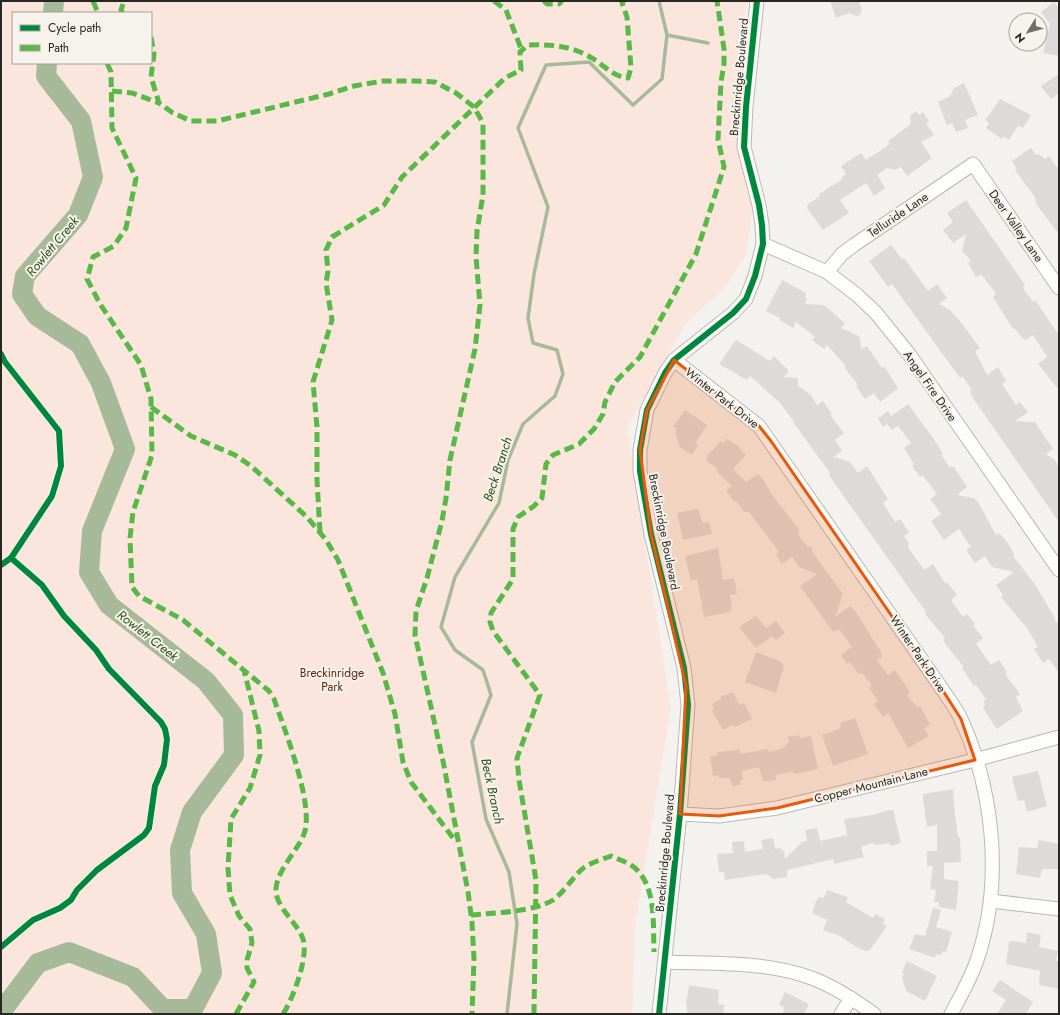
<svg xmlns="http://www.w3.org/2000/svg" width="1060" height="1015" viewBox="0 0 1060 1015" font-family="Jost,sans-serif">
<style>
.green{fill:#fae6dd;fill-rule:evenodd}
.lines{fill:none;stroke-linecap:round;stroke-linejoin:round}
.stream{stroke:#a6b999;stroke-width:3.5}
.river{stroke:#a6b999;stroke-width:20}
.building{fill:#dcdbd8}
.street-casing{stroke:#bab8b5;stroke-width:15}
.street{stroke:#fdfdfc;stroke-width:13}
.quiet{stroke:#58b947;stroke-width:5;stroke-dasharray:10 5;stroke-linecap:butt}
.cycleway-casing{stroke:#f6f3ec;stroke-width:8}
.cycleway{stroke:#00873e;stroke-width:6}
.marked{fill:#e8590c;fill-opacity:0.2;stroke:#e8590c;stroke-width:3;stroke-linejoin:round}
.labels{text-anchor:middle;stroke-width:4;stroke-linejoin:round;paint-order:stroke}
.street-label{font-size:12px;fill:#282724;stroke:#f6f3ec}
.park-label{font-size:12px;fill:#632407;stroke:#f6f3ec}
.water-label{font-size:13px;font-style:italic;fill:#2d5111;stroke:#f6f3ec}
</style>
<rect width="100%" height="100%" fill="#f4f2ee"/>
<path class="green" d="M1,1h746l-6,41 -4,99 17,57 -8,57 -23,35 -37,33 -59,105 44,280 -36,218 -3,88h-631zM13,13h138v50h-138z"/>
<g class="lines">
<g class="stream">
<polyline points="667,35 708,43"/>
<polyline points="507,1014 517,924 509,872 486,819 472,742 491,695 483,670 455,650 441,627 455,577 499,503 508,460 523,424 555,396 563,374 557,350 533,343 528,318 534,274 548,207 518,128 546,65 589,62 633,105 662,79 667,35 659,1"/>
</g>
<g class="river">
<polyline points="53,13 54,1"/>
<polyline points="1,1012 38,963 69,952 133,977 163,1009 193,1009 212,973 206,934 182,893 180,850 192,812 234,755 233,715 206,681 109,605 89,572 92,531 125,449 101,383 80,344 37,316 22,294 25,276 78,215 93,177 81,121 46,76 47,63"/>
</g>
</g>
<g class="building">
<polygon points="830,1 859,1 862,9 860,15 856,16 850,13 836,18"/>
<polygon points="1054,2 1059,9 1059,56 1043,53 1050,24 1041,12"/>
<polygon points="1059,74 1059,93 1051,99 1041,86"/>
<polygon points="964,83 978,115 965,120 968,128 956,132 952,123 947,125 938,102 950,96 954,88"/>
<polygon points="1000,99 1031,115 1023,128 1019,126 1017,127 1009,140 1003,136 1002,139 986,128 989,123 985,120"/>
<polygon points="916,111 919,115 923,112 929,121 926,123 934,135 921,142 932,158 907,176 901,167 895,170 887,168 877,175 885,188 874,196 866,183 840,200 849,213 823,230 807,208 808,204 820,196 819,194 843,179 842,177 846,174 841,166 861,153 866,160 890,144 888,141 911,124 910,116"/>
<polygon points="1031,148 1036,155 1038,154 1045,159 1049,156 1059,170 1059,234 1036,204 1035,197 1015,170 1017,169 1012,161"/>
<polygon points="966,200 1023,282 1025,286 1023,288 1033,302 1035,300 1059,335 1059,390 1038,364 1047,357 1033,335 1026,340 1023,339 1014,328 1013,329 993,297 996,294 981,274 976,277 968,263 971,261 962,251 966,234 953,243 943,230 953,222 947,213"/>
<polygon points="891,245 902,259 904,258 928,291 937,284 947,298 939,304 950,310 960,321 980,348 975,351 987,375 998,367 1006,381 1002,384 1016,405 1020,402 1028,412 1015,421 1035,422 1053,449 1046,454 1055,460 1059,468 1059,522 973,398 970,391 972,390 962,376 960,378 892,284 888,287 869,261"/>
<polygon points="782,280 806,293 805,297 807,298 805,304 824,305 845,323 841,328 857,335 860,338 861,349 867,346 882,368 884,366 898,388 880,402 874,393 865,399 856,386 858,385 844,367 846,366 827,345 824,349 812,340 815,337 796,322 793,328 779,320 780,318 766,311"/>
<polygon points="736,340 770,361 774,356 789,371 784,377 798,378 798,386 810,394 817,405 823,401 832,414 830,415 844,433 835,440 842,451 833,457 850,462 858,473 867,466 888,499 883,503 895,522 900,519 909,532 904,536 909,543 908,547 924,570 933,564 945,583 947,582 957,595 951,600 963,617 967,614 975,624 973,625 983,638 976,644 991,665 999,660 1005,669 1007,673 1005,674 1020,694 1016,697 1023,711 997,729 993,724 983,707 985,705 983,701 986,699 976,685 974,686 962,668 964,667 945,644 943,640 945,638 925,614 926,612 828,474 830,473 793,422 794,422 780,403 750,376 748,380 745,378 745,379 719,364"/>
<polygon points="908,404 936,442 943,454 941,455 949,466 954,467 967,487 957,495 974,498 978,502 996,535 999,533 1004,538 1011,548 1014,555 1013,556 1034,583 1055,618 1054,619 1059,625 1059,673 1049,659 1043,663 1034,649 1038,647 1027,628 1001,597 1003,595 996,585 1014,572 992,567 985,556 975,563 966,550 971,547 959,529 944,540 931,521 941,514 930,499 937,494 923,476 920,477 912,466 914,464 904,448 911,443 898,426 892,430 887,424 883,427 878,418 888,411 891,416"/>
<polygon points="685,410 707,425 695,443 698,445 692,455 680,447 676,434 676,428 673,427"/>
<polygon points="727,439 737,445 746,455 733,469 746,482 758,474 762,478 773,496 798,528 799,536 807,546 813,548 812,552 816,557 843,594 835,617 850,606 856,612 881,652 882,657 877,660 888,675 895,670 910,692 907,695 917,707 920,706 930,724 924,729 929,736 908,748 888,713 883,717 874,704 878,701 869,688 872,686 863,674 858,673 850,662 847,664 841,655 852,647 839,629 833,632 800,586 817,574 799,567 792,557 782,564 776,554 779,552 749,512 744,512 736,500 734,502 726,490 732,486 716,471 718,469 707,461 707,456 721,441 723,443"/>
<polygon points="698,509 703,523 709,522 712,534 683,540 677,513"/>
<polygon points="718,548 723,580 734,578 737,594 730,595 732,609 729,612 704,617 697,579 691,581 685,556"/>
<polygon points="756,616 766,628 776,621 785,633 776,640 772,636 756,648 739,627"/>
<polygon points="756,652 780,661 784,666 776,693 745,682"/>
<polygon points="733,692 739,705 744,703 752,719 735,727 733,725 723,730 712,711 714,710 712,704 721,699 720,697"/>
<polygon points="855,718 868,754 833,766 822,735 841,728 840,723"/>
<polygon points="799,735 800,738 811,736 818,769 796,774 792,772 775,775 776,780 766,781 763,781 759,767 742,771 743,780 740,781 740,785 732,786 730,778 719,778 719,775 713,776 710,756 718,755 717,752 740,750 740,754 768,749 769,752 783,748 789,742 788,737"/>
<polygon points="1038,771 1047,806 1027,812 1024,800 1018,801 1012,777"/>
<polygon points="953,789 955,815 958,837 960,837 961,862 944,863 944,879 959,881 956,910 939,907 939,902 934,902 936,890 930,889 933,866 927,866 927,851 937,851 937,825 927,827 923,800 923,794"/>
<polygon points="888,810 893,810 901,843 890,846 889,843 876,845 873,843 861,847 864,857 834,864 833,859 787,870 787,877 773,879 766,874 725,880 724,872 719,872 717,854 733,853 732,842 744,841 745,852 763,849 761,840 773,838 775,849 781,848 782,851 784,850 785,859 802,842 807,841 805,830 817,828 820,841 847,835 844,819 873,815"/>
<polygon points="1039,840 1059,844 1059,869 1042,869 1040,878 1016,874 1019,847 1037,848"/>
<polygon points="827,890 848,897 846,902 873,918 875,914 885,919 883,924 887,926 870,950 867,951 860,949 838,935 823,930 827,920 812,913 816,901 819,897 824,898"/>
<polygon points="933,908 941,910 936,927 952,932 946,952 943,951 941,955 936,954 935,958 909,949 915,934 925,936"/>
<polygon points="1027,932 1041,935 1039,947 1058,951 1056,961 1059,961 1059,989 1039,985 1040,971 1006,964 1009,942 1012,941 1026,943"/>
<polygon points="907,961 937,976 925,1001 906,991 902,977 904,974 902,972"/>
<polygon points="1000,980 1033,1002 1026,1014 997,1014 1006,1000 992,991"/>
<polygon points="689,985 719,990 718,1004 724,1005 723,1014 690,1014 687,1012 687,1005 686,1005"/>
<polygon points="785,992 809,1004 804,1014 783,1014 784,1007 779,1005"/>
</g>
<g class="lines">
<defs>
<g id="street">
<polyline points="763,244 827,272 857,295 876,313 909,354 1059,570"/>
<polyline points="827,272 842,254 854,245 973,164 1059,288"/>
<path d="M674,360l85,66 181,260c7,11 16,22 21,33 33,72 42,162 17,238 -6,20 -17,38 -27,57"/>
<polyline points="680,814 719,816 777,808 975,760 1059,737"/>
<polyline points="991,901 1059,909"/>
<path d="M666,962c47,2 103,-1 148,17 21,8 42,22 60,35"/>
<polyline points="659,1014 680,814 688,705 684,668 651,534 640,471 640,450 647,410 665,373 674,360 733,313 746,299 755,276 763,244 762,225 759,205 744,147 746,107 757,1"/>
<polyline points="841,1014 851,998"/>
</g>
</defs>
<use href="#street" class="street-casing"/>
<use href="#street" class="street"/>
<g class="quiet">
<polyline points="93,1 98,13"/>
<polyline points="494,1 506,10 522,51"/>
<polyline points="544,1 547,4 559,4 562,1"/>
<polyline points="123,13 121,10 124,1"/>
<polyline points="151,37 154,54 151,77 159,103 173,113 191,121 217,121 329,94 354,86 383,81 415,81 435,82 456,93 474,107 483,123 483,195 477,231 476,257 480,305 475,349 450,460 446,498 442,521 427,578 416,611 415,635 443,761 468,892 472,922 474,959 472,1014"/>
<path d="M107,63l4,9 1,56 24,50 -10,50 -12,18 -21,11 -6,22 13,25 41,61 10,34 1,56 -19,57 -3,26 2,49 7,9 44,24 86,71 5,8c10,29 41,107 30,135 -6,16 -26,35 -28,54 -2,18 22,35 27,51 6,17 -10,60 -20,75"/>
<polyline points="112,91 132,93 159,103"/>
<polyline points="151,407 191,436 235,455 251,466 307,517 326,540 338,560 383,673 395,714 403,762 411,782 456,842"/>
<path d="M320,532l-3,-52v-53l-4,-45 19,-62 -6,-37 2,-12 -2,-21 6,-13 52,-32 18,-28 103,-99 16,-8 -1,-18 8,-7c23,-1 44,1 64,13 11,7 22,19 36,20l3,-10 -4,-51 -5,-14 2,-2"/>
<path d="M471,915c22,-2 63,-3 82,-15 11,-8 18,-20 27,-29 8,-8 21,-11 31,-15 9,4 20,7 27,15 18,19 15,55 16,81"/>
<polyline points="236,1014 254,982 247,968 247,960 252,943 250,929 239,916 230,895 228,868 231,819 250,788 260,755 259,731 244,670"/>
<polyline points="534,1014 536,880 519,780 517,758 540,695 493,631 490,622 491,613 513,579 513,529 518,517 534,506 542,498 546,464 553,455 579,444 594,429 603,414 605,402 615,382 640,357 696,254 724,167 718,139 721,82 724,64 724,49 717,1"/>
</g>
<defs>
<g id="cycleway">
<polyline points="1,354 5,362 59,431 61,466 52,496 11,558 1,565"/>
<polyline points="1,947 33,920 60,908 71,900 77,890 97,870 144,835 149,828 155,786 164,765 167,739 165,729 161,722 109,669 96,650 64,616 42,585 11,558"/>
<polyline points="659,1014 680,814 688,705 684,668 651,534 640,471 640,450 647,410 665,373 674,360 733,313 746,299 755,276 763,244 762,225 759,205 744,147 746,107 757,1"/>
</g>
</defs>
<use href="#cycleway" class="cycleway-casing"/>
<use href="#cycleway" class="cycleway"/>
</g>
<path class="marked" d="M674,360l85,66 12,15 169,245 21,33 14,41 -198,48 -58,8 -39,-2 6,-128 -35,-152 -11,-84 7,-40z"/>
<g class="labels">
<g class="street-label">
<text transform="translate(739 77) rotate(-85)" y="4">Breckinridge Boulevard</text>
<text transform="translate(898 215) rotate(-34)" y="4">Telluride Lane</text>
<text transform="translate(1016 226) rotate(55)" y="4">Deer Valley Lane</text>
<text transform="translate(930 386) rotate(55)" y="4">Angel Fire Drive</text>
<text transform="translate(722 398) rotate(38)" y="4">Winter Park Drive</text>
<text transform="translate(664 532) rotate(79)" y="4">Breckinridge Boulevard</text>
<text transform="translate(918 654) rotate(56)" y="4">Winter Park Drive</text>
<text transform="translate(871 785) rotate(-14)" y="4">Copper Mountain Lane</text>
<text transform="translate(665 853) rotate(-85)" y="4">Breckinridge Boulevard</text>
</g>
<g class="park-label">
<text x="332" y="677">Breckinridge<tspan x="332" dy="14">Park</tspan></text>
</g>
<g class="water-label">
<text transform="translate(52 246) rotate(-50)" y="5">Rowlett Creek</text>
<text transform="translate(497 469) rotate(-72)" y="5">Beck Branch</text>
<text transform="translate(148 635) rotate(38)" y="5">Rowlett Creek</text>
<text transform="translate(493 791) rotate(78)" y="5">Beck Branch</text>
</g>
</g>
<rect width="1060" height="1015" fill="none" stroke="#282724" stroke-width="4"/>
<rect x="12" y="12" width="140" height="52" fill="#f6f3ec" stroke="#a4a19c"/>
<rect x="20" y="25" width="20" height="6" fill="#00873e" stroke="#a4a19c"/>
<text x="48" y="32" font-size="12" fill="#282724">Cycle path</text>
<rect x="20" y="45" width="20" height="6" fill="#58b947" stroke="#a4a19c"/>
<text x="48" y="52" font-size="12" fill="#282724">Path</text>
<g transform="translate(1028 32) rotate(233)"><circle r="19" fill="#f6f3ec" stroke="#a4a19c"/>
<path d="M0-3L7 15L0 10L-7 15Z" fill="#6f6e6b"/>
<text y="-6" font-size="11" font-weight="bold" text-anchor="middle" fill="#282724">N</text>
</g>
</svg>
